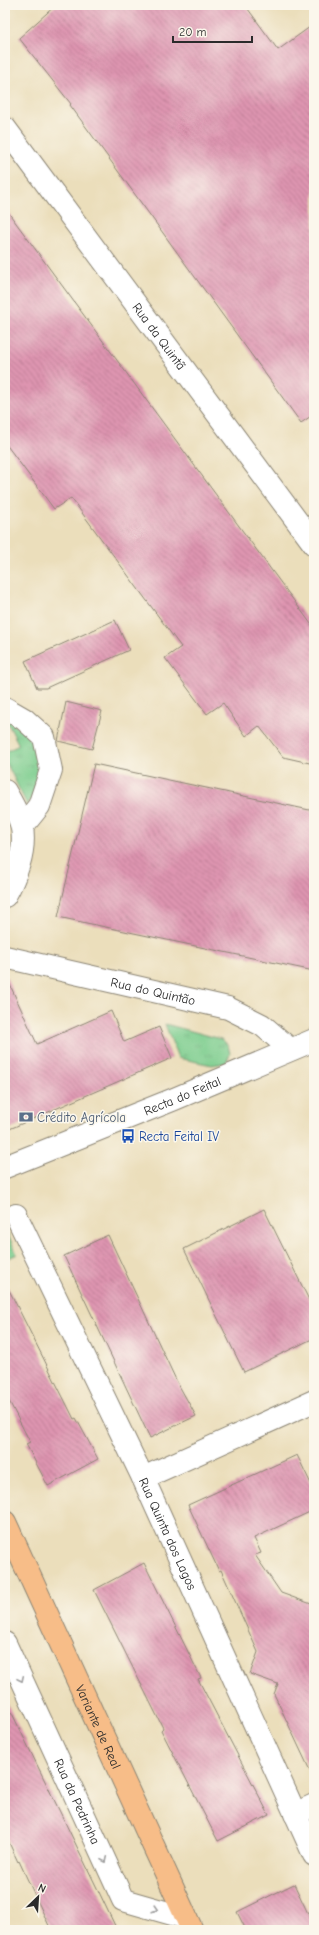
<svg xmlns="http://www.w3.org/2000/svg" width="319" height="1935" viewBox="0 0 319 1935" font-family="'Comic Neue',sans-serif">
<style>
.grass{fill:url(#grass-tufts);stroke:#547c5c}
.building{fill:url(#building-back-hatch)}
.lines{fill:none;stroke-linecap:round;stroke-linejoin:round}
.minor-casing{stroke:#8b8473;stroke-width:24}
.major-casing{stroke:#8b8473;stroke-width:24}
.minor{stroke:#fff;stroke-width:22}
.major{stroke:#f7bd88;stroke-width:22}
.oneway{stroke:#a0a0a0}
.labels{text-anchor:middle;stroke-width:3;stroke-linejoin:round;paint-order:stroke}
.street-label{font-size:13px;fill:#2b2b2b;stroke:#fbf7ec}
.service-label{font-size:13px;fill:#4e5e75;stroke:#fbf7ec;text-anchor:start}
.transit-label{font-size:13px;fill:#164399;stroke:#fbf7ec;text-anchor:start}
</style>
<defs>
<pattern id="grass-tufts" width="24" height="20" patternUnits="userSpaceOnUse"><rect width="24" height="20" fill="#7dcd8e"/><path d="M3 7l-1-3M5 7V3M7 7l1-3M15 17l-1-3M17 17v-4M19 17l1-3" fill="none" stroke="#6cb07b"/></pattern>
<pattern id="building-back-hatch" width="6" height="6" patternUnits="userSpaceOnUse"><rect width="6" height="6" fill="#de94b0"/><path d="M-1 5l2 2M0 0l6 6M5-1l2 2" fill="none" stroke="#b4798f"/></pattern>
</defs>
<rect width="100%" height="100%" fill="#fbf7ec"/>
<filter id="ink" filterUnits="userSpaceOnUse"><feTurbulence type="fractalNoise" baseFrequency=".025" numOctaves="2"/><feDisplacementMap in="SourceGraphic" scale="8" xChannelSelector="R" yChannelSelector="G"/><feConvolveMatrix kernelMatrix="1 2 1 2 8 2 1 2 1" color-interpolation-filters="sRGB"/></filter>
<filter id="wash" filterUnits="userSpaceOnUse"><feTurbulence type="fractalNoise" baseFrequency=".012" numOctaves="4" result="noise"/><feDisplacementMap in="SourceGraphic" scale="16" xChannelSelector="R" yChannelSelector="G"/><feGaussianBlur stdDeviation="0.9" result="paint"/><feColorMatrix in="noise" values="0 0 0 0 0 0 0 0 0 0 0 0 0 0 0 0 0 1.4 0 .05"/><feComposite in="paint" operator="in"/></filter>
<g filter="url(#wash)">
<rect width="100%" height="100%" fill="#ebdebb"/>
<g class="grass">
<polygon points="5,718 33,739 43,758 32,798 27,805 5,760 5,752 19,745"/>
<polygon points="165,1024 221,1039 228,1045 230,1054 226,1063 212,1065 178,1058"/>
<polygon points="5,1229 17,1254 5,1260"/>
</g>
<g id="blocks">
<g class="building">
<polygon points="56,5 245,5 278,50 314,24 314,414 301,423 70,105 71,104 19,38"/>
<polygon points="5,208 314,628 314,764 283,757 259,726 246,736 223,703 207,714 165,658 181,647 71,498 54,509 5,443"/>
<polygon points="115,620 129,650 46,688 37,688 25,661"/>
<polygon points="66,702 102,711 92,749 58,741"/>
<polygon points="94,764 314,811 314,971 58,917"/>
<polygon points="5,974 37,1044 111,1011 124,1042 159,1027 172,1058 5,1131"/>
<polygon points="264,1209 314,1310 314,1338 244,1372 184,1249"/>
<polygon points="108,1235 177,1382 196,1416 150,1438 64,1256"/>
<polygon points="5,1282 74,1419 76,1418 98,1459 48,1486 26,1444 30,1442 5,1393"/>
<polygon points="297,1455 314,1490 314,1510 254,1538 261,1553 255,1555 281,1593 314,1605 314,1779 274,1694 278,1684 250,1674 258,1652 221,1570 219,1571 188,1505"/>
<polygon points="144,1563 201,1678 198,1679 269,1815 218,1841 161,1730 163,1728 94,1590"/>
<polygon points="5,1699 98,1890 117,1930 51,1930 19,1861 18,1862 5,1834"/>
<polygon points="294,1884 314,1926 314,1930 246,1930 237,1912"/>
</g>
</g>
</g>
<g filter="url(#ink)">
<use href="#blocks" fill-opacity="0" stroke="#8b8473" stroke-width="1"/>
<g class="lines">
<defs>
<g id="minor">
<path id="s1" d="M5,128l309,416"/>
<polyline points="5,708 24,719 44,737 51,770 39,806 22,827"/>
<path d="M5,791c6,11 15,25 17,37 4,23 -6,48 -17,68"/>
<path id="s2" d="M5,957l223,51 34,17 28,24"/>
<path id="s3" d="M5,1167l167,-67 142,-60"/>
<path id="s4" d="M16,1215l127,263 171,377"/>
<polyline points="143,1478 314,1401"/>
<path id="s5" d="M5,1643l118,257 63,18"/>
<polyline points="295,1814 314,1805"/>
</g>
<g id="major">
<path id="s6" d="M5,1522l187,408"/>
</g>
</defs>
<use href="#minor" class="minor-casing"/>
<use href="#major" class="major-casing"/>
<use href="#minor" class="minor"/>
<use href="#major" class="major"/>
</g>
<defs><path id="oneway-chevron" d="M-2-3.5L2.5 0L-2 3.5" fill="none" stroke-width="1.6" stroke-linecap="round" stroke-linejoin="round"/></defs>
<g class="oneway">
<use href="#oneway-chevron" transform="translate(21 1679) rotate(65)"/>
<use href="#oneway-chevron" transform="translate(105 1860) rotate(65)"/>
<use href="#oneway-chevron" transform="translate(155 1909) rotate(17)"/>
</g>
</g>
<defs>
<symbol id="bank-bare" viewBox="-9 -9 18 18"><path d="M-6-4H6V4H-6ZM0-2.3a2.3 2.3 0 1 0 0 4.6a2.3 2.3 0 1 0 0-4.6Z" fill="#5c6f8a" stroke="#fbf7ec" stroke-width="2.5" paint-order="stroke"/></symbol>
<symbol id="bus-bare" viewBox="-9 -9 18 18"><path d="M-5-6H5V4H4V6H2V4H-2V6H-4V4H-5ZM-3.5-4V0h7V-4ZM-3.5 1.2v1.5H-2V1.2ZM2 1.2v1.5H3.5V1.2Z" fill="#1a4fb4" stroke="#fbf7ec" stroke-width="2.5" paint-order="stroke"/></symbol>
</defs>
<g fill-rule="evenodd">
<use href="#bank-bare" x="16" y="1107" width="20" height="20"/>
<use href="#bus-bare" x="118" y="1126" width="20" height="20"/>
</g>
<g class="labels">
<g class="street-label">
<text dy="5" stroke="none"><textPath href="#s1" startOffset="259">Rua da Quintã</textPath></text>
<text dy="5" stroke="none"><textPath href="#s2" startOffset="152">Rua do Quintão</textPath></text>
<text dy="5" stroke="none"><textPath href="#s3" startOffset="191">Recta do Feital</textPath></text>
<text dy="5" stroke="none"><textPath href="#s4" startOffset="353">Rua Quinta dos Lagos</textPath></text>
<text dy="5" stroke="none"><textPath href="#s6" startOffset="225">Variante de Real</textPath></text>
<text dy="5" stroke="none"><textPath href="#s5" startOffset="174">Rua da Pedrinha</textPath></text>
</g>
<g class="service-label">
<text x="37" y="1122">Crédito Agrícola</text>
</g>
<g class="transit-label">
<text x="139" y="1141">Recta Feital IV</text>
</g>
</g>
<rect width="319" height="1935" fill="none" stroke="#fbf7ec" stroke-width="20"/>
<g transform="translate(38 1897) rotate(25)" stroke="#fbf7ec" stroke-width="3" paint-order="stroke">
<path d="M0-3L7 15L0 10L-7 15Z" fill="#2b2b2b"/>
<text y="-6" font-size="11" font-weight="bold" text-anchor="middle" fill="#2b2b2b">N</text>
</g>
<path d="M173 36v6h79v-6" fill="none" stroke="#2b2b2b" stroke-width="2"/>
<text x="179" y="36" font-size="12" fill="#2b2b2b" stroke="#fbf7ec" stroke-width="3" paint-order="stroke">20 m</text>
</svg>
